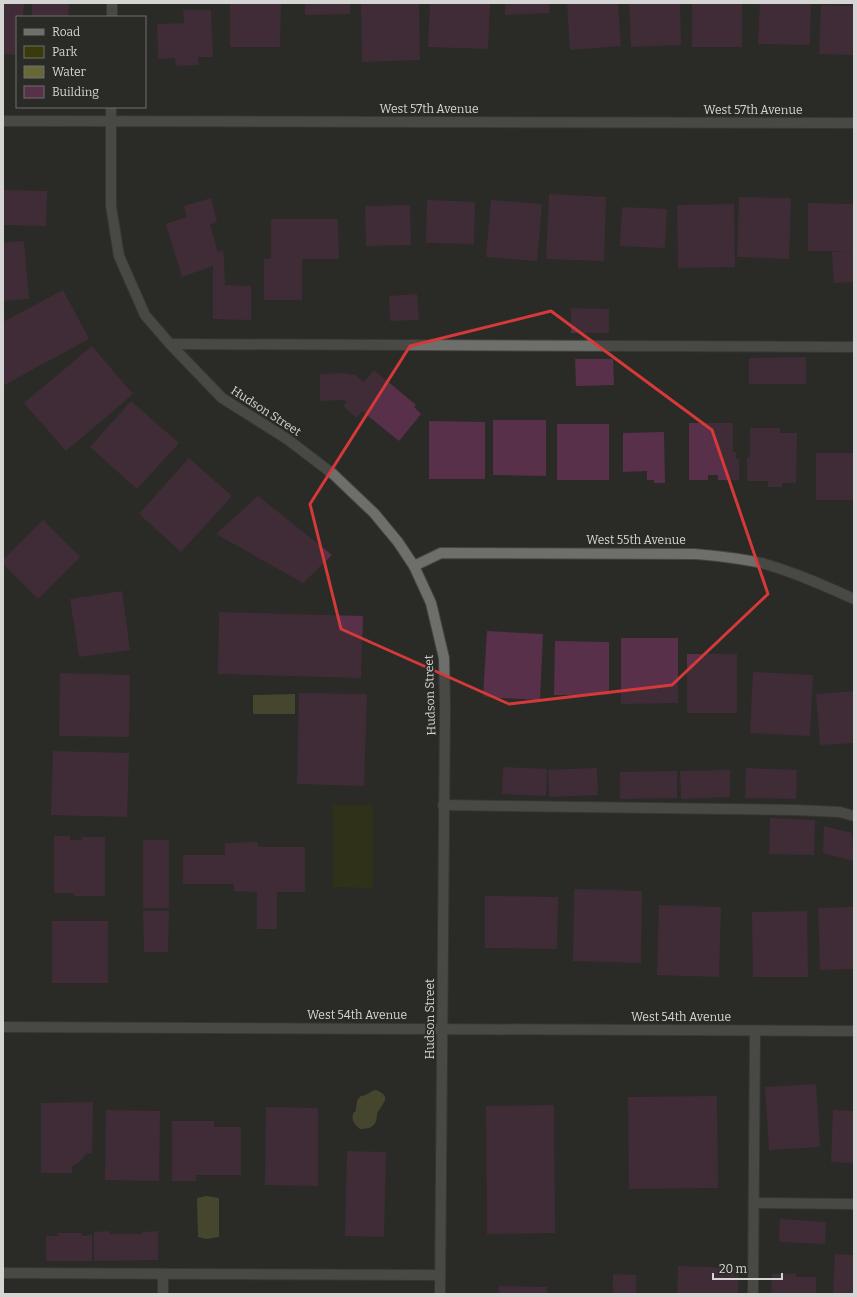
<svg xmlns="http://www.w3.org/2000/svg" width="857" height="1297" viewBox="0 0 857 1297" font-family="Bitter,serif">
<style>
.green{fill:#393b0b}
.water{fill:#666837}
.building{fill:#59304a}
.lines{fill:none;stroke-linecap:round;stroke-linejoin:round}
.service-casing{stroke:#454643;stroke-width:12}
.minor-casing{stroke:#454643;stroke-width:12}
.tertiary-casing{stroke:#454643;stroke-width:12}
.service{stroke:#6e6f6b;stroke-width:10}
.minor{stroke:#6e6f6b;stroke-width:10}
.tertiary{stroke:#6e6f6b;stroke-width:10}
.marked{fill:none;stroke:#d63939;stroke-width:3;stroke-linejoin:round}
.labels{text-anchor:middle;stroke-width:4;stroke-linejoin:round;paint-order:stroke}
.street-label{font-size:12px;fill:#d5d6d3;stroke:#2a2a27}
</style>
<rect width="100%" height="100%" fill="#2a2a27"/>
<polygon class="green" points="333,805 373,805 373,888 333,887"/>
<g class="water">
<polygon points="295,694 295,714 253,714 253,695"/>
<path d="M376,1090c18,7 5,14 1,24 0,12 -6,15 -17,15 -5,-4 -9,-9 -7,-15 2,-4 3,-1 3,-6 1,-5 0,-8 5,-12 6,0 9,-5 15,-6z"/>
<polygon points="206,1196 219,1198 219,1237 206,1239 198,1237 197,1198"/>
</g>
<g class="building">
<polygon points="3,3 24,3 23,17 17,17 17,55 3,54"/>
<polygon points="32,3 69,3 68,17 32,17"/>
<polygon points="230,3 281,3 280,47 230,47"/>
<polygon points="305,3 350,3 350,14 305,15"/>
<polygon points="361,3 419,3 420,60 362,62"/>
<polygon points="430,3 490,3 488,49 428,47"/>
<polygon points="505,3 549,3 550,13 505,15"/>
<polygon points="567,3 618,3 621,46 570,50"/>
<polygon points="629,3 680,3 681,45 631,47"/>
<rect x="692" y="3" width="50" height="44"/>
<polygon points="760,3 811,3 810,45 758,44"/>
<polygon points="821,5 854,6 854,55 819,54"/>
<polygon points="183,10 211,10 213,57 198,57 199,65 176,66 175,58 158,59 157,24 184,23"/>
<polygon points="3,190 47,191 46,226 3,225"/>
<polygon points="549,194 606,197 604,261 546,259"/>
<polygon points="739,197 791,198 789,259 737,257"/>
<polygon points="211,198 217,222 210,225 218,252 223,250 224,259 225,285 251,286 251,320 213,319 213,266 182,277 166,224 187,217 184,206"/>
<polygon points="427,200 475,202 474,244 426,243"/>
<polygon points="491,200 542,204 537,261 486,257"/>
<polygon points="808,203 854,204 854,282 834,283 832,252 850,251 808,251"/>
<polygon points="734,204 735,267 678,268 677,205"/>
<polygon points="410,205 411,245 366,246 365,206"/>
<polygon points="622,207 667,209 665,248 620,246"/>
<polygon points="271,219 338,219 339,259 302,259 302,300 264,300 264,259 271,258"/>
<polygon points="24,241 29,299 3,301 3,243"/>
<polygon points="63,290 89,339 4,385 3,382 3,322"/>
<polygon points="417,294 419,320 390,321 389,296"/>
<polygon points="571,308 609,309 609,333 571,333"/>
<polygon points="92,346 133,394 66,451 24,403"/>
<polygon points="806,357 806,384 749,384 749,358"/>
<polygon points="575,359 613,359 614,385 576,386"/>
<polygon points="374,370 416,405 414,407 421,414 399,441 362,411 357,418 343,406 346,402 344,400 320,401 320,374 343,373 355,375 364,382"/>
<polygon points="131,401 179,443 137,489 90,447"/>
<polygon points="493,420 546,420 546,476 493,475"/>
<polygon points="429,421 485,422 485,479 429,479"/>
<polygon points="689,423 733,423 733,452 736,452 736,459 739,459 739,480 718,480 718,475 708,475 708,480 689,480"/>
<rect x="557" y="424" width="52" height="56"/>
<polygon points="750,428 780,428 780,433 797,433 796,483 782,483 782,487 768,487 768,481 747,481 747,458 750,458"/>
<polygon points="664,432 665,483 654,483 654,480 647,480 647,471 623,472 623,433"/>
<rect x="816" y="453" width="38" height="47"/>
<polygon points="189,458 232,496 181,552 139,514"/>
<polygon points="258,496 332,555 303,583 216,534"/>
<polygon points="43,520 80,557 38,599 3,564 3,560"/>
<polygon points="122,591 130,650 79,657 70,599"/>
<polygon points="219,612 363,616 361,678 218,674"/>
<polygon points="487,631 543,634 540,700 483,697"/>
<polygon points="621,638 678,638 678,703 621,704"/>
<polygon points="555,641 609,642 609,695 554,695"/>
<rect x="687" y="654" width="50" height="59"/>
<polygon points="753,672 813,675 810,736 750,733"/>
<polygon points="60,673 130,675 129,737 59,736"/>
<polygon points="854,691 854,743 820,745 816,694"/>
<polygon points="299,693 367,694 364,786 297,784"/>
<polygon points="53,751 129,753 127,817 51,815"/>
<polygon points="503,767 547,769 546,796 502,794"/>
<polygon points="597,768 598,795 549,797 548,770"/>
<polygon points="746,768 797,770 796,799 745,798"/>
<polygon points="730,770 730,797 681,799 680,771"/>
<polygon points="677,771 677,798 620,799 620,772"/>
<polygon points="770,818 815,820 814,855 769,854"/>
<polygon points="824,826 852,833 854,861 823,853"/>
<polygon points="54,836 70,836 70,840 82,840 82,837 105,837 105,896 74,896 74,893 54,893"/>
<rect x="143" y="840" width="26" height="68"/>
<polygon points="258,842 258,847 305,847 305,892 277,892 277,929 257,929 257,892 234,891 234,884 183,884 183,855 225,855 225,843"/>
<polygon points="574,889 642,891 641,963 573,961"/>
<polygon points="485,896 558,897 557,949 485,948"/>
<polygon points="659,905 721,907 719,977 657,975"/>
<polygon points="854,907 854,969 820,970 818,908"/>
<polygon points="143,911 169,911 168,952 144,952"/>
<polygon points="807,911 808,977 753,977 752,912"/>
<rect x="52" y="921" width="56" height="62"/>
<polygon points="816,1084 820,1147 769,1150 765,1087"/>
<polygon points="717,1096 718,1188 629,1189 628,1097"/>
<polygon points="93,1102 92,1153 87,1153 78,1163 72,1166 72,1173 41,1173 41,1103"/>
<polygon points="554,1105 555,1233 487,1234 486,1106"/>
<polygon points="266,1107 318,1108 318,1186 265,1185"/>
<polygon points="106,1110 160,1111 159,1181 105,1180"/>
<polygon points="833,1110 854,1111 854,1163 831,1162"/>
<polygon points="172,1121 214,1121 214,1127 241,1127 241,1175 196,1175 196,1181 172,1181"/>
<polygon points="347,1151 386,1152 384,1237 345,1236"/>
<polygon points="780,1219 826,1222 825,1244 779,1242"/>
<polygon points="109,1231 109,1234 142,1234 142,1232 158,1231 158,1260 94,1261 94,1232"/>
<polygon points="58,1233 82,1233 82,1236 92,1235 92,1261 46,1261 46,1236 58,1236"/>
<polygon points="835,1254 854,1255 854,1294 833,1294"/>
<polygon points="678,1266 739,1268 738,1294 677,1294"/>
<polygon points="613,1274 636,1275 636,1294 613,1294"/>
<polygon points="772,1274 796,1274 796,1277 816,1277 816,1294 771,1294"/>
<polygon points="499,1286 547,1287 547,1294 499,1294"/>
</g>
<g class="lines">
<defs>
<g id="service">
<polyline points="170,344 854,347"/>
<polyline points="443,805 795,810 840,812 854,816"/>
<polyline points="754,1203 854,1204"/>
<polyline points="3,1273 440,1275"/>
<polyline points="163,1294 163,1274"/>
<polyline points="753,1294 755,1031"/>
</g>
<g id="minor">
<polyline points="112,17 112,3"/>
<polyline points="111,107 111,206 119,256 145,315 170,344 222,398 287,439 333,474 374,513 398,542 414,566 431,603 444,658 445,707 440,1294"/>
<path d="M414,566l27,-13 254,1c23,2 47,4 70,10 31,9 60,22 89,35"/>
<polyline points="3,1027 854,1031"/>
</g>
<polyline id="tertiary" points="3,121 854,123"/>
</defs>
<use href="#service" class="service-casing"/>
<use href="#minor" class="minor-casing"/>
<use href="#tertiary" class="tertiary-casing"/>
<use href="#service" class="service"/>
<use href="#minor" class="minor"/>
<use href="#tertiary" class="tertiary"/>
</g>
<path d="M0 0H857V1297H0ZM551,311l161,119 56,164 -96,91 -163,19 -168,-75 -31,-125 100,-158z" fill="#2a2a27" fill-opacity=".55" fill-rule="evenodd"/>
<path class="marked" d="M551,311l161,119 56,164 -96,91 -163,19 -168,-75 -31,-125 100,-158z"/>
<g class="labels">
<g class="street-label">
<text x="429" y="113">West 57th Avenue</text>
<text x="753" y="114">West 57th Avenue</text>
<text transform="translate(266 411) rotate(33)" y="4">Hudson Street</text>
<text x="636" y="544">West 55th Avenue</text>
<text transform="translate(430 695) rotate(-92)" y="4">Hudson Street</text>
<text x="357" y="1019">West 54th Avenue</text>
<text x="681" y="1021">West 54th Avenue</text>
<text transform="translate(430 1019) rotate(-90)" y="4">Hudson Street</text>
</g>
</g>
<rect width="857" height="1297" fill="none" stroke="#d5d6d3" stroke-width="8"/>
<rect x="16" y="16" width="130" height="92" fill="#2a2a27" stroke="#6e6f6c"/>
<rect x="24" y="29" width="20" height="6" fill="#6e6f6b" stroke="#6e6f6c"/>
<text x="52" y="36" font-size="12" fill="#d5d6d3">Road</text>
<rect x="24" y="46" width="20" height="12" fill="#393b0b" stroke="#6e6f6c"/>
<text x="52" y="56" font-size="12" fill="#d5d6d3">Park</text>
<rect x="24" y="66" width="20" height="12" fill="#666837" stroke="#6e6f6c"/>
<text x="52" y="76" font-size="12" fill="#d5d6d3">Water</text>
<rect x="24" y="86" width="20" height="12" fill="#59304a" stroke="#6e6f6c"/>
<text x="52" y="96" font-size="12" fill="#d5d6d3">Building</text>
<path d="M713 1273v6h69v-6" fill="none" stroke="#d5d6d3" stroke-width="2"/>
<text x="719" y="1273" font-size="12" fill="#d5d6d3" stroke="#2a2a27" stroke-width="3" paint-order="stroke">20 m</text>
</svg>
